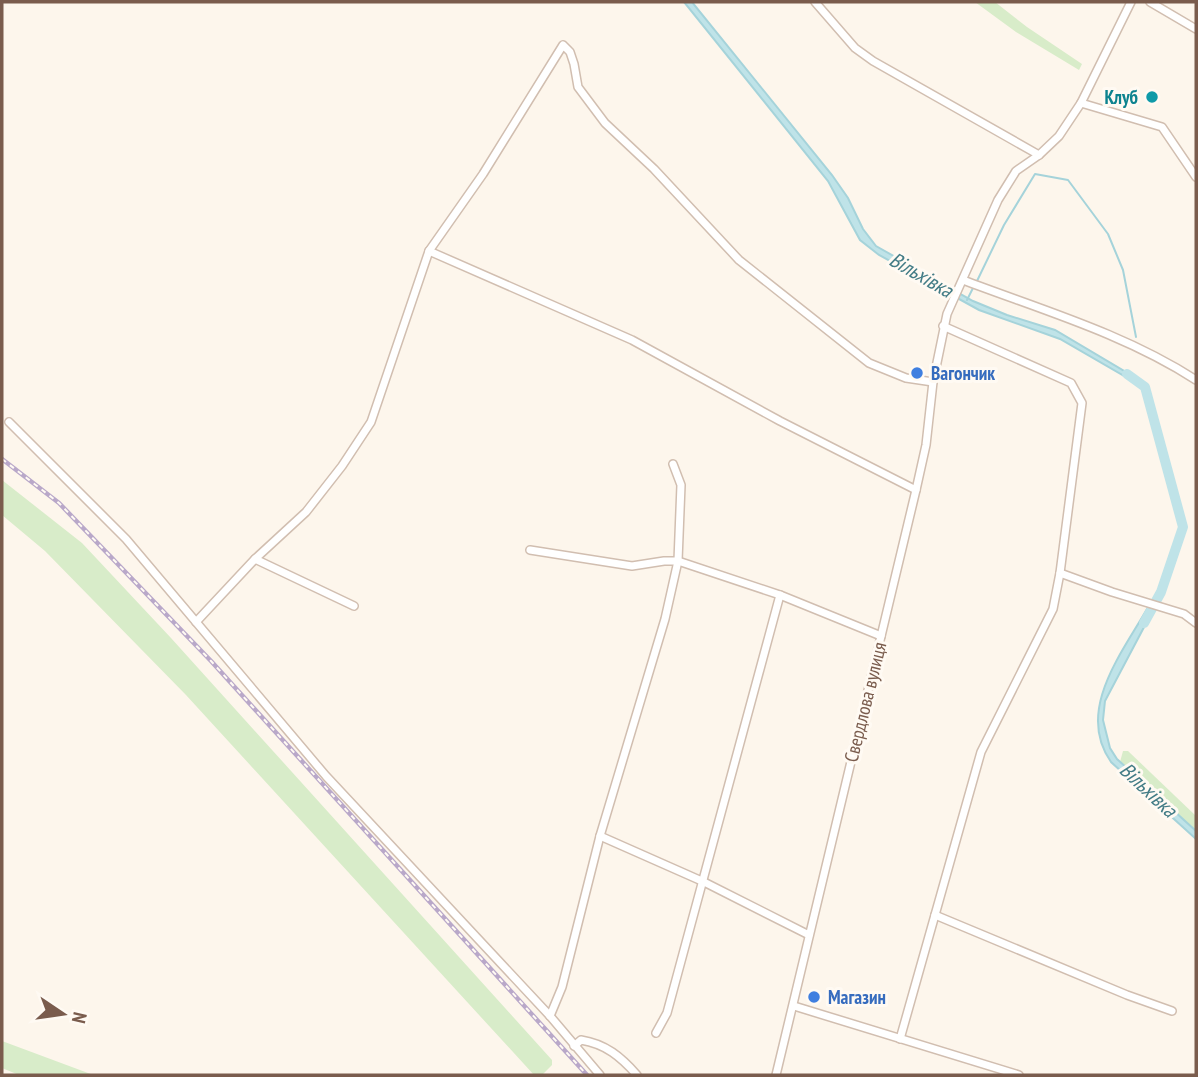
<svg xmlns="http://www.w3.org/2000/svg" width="1198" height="1077" viewBox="0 0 1198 1077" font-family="'PT Sans Narrow',sans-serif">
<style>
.green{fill:#d8ecc9}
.water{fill:#bfe3e8;stroke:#a5d3da;stroke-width:2}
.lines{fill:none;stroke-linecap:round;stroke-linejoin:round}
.stream{stroke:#a5d3da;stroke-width:2}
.river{stroke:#bfe3e8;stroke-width:10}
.minor-casing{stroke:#d1beb0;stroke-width:10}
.minor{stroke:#fff;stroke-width:7}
.rail-casing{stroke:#b9a8c9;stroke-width:4.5}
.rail{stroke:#fffaf3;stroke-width:2;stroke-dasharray:5;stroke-linecap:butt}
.culture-dot{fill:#0f9aa8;stroke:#fffaf3;stroke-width:2.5}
.shop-dot{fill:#3f7fe0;stroke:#fffaf3;stroke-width:2.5}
.labels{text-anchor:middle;stroke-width:6;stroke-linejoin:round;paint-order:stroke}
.culture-label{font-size:19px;font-weight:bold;fill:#0d838f;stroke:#fffaf3;text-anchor:end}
.shop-label{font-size:19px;font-weight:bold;fill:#366cbe;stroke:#fffaf3;text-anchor:start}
.street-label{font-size:19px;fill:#7a5c4d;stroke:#fffaf3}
.water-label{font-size:21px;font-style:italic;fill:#437c86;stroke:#fffaf3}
</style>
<rect width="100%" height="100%" fill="#fdf6ec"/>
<g class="green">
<polygon points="975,2 995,2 1027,27 1082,64 1079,70 1016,32"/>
<polygon points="2,480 82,543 171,638 552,1060 552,1065 542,1075 534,1075 186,695 45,551 2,515"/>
<polygon points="1123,751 1128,751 1196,816 1196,831 1120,762"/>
<polygon points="2,1041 88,1073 94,1075 19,1075 2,1068"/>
</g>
<g class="water">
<polygon points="684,2 692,2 832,175 848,198 863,229 876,246 973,301 1007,315 1055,330 1141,381 1138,384 1060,339 979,310 879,255 860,240 828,181"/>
<path d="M1147,609l5,3 -47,89 -2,19 7,28 7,11 79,72v8l-85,-77c-36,-51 11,-109 36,-153z"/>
</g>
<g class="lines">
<g class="stream">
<polyline points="977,281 1004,225 1035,174 1068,180 1108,234 1123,270 1136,337"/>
<polyline points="967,300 974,286"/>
</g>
<polyline class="river" points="1127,374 1145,387 1183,527 1161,592 1144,623"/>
<defs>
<g id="minor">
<polyline points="815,2 855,48 873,61 1039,155"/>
<polyline points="1150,2 1196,29"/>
<polyline points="1081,103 1162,127 1196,177"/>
<polyline points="429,251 632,340 780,421 916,490"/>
<path d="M963,280c79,30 162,54 233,100"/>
<polyline points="9,422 126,539 326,776 550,1016 600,1075"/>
<polyline points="530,550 632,566 664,561 678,561 780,595 881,636"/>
<polyline points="255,559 354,606"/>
<polyline points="1060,573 1112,592 1184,614 1196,623"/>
<polyline points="196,622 255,559 306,512 342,466 371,422 429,251 483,174 563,45 570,52 574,64 578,87 605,123 654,169 739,260 869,363 906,378 933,382"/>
<polyline points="600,836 704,882 809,935"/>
<polyline points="935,915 1127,995 1172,1011"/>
<polyline points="794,1006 1019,1075"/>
<polyline points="550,1016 562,987 600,836 665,619 678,561 681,485 673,464"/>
<polyline points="656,1033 667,1013 780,595"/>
<polyline points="900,1039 981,752 1053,609 1060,573 1082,403 1071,383 943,326"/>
<path d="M574,1046l7,-6c25,4 40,17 56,35"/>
<polyline points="776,1075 916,490 926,445 933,382 947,314 998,200 1016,171 1039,155 1059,136 1081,103 1131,2"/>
</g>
</defs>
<use href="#minor" class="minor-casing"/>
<use href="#minor" class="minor"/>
<defs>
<polyline id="rail" points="2,459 59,503 211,661 587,1075"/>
</defs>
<use href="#rail" class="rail-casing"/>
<use href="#rail" class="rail"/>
</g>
<circle class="culture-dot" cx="1152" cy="97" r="7"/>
<g class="shop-dot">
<circle cx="917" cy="373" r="7"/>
<circle cx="814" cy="997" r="7"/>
</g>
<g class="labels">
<g class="culture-label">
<text x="1138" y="104">Клуб</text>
</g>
<g class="shop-label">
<text x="931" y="380">Вагончик</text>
<text x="828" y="1004">Mагазин</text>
</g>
<g class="street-label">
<text transform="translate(865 702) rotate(-76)" y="7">Свердлова вулиця</text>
</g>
<g class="water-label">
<text transform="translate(921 275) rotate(30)" y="7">Вільхівка</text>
<text transform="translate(1148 790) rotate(43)" y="7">Вільхівка</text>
</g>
</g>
<rect width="1198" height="1077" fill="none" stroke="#7a5c4d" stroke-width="7"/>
<g transform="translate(63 1014) rotate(103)" stroke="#fffaf3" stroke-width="5" paint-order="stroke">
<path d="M0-5L12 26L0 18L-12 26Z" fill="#7a5c4d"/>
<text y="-10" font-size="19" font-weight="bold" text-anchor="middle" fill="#7a5c4d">N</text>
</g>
</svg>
